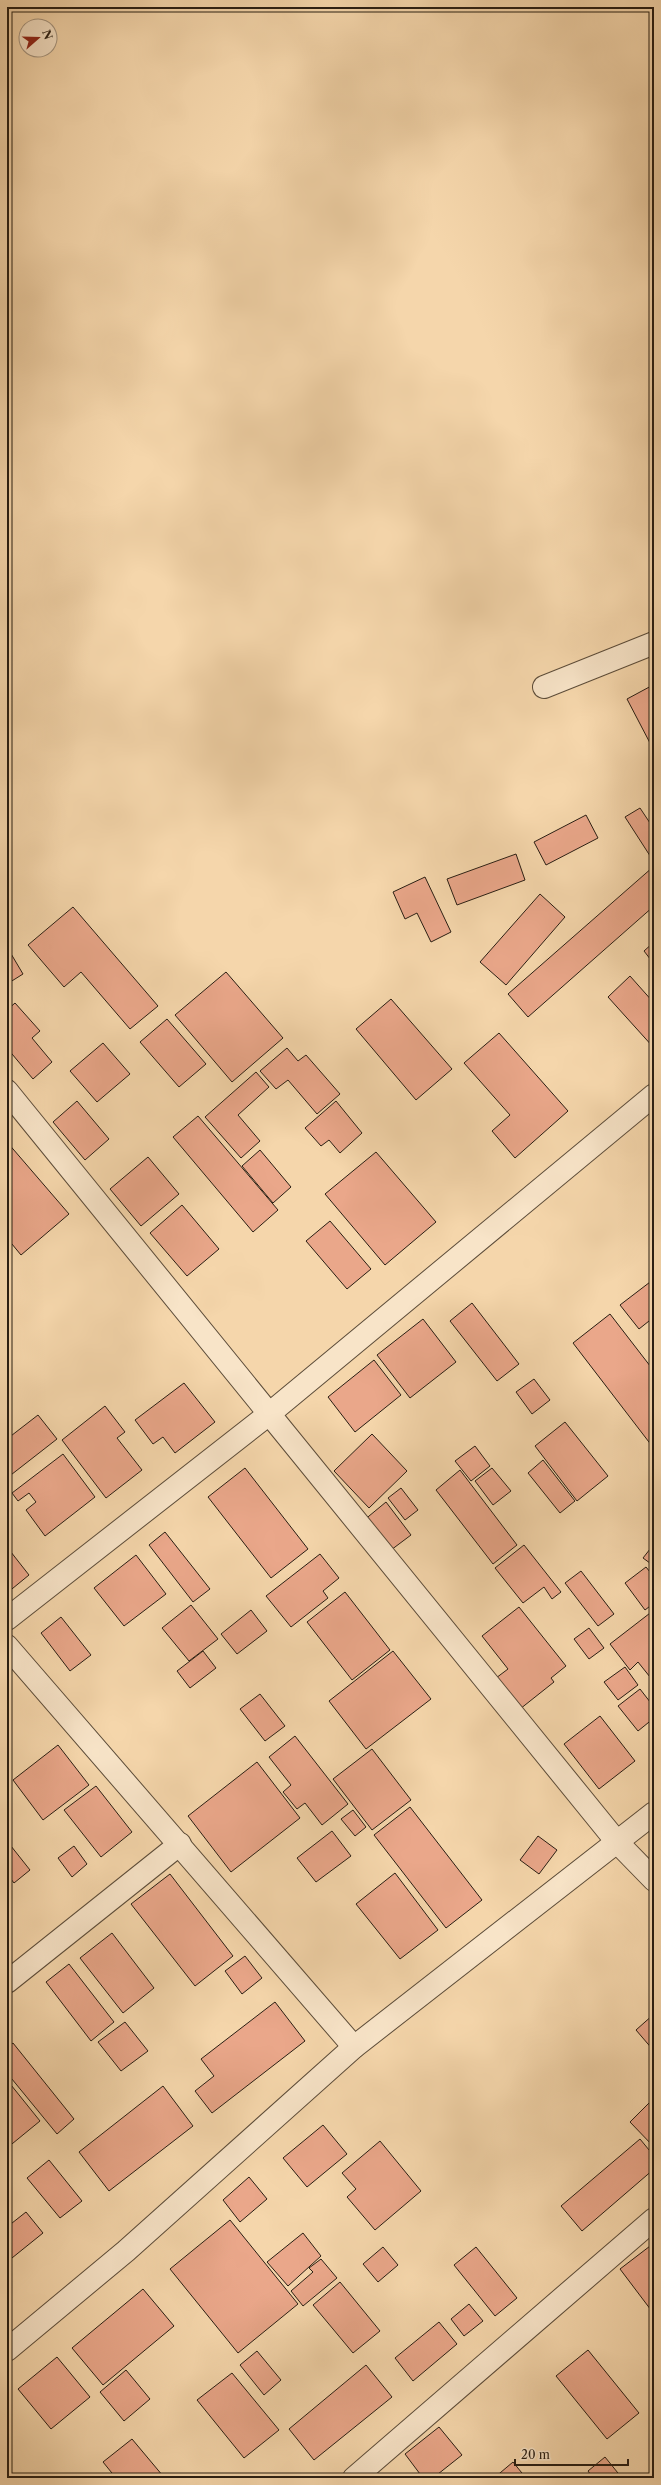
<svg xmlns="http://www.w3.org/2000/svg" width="661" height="2485" viewBox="0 0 661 2485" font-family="'Libre Caslon Text',serif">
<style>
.building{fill:#eaa78a;stroke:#291e13}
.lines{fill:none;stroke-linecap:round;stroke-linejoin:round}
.minor-casing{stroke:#5c4c39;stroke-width:24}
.minor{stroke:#f8e4c8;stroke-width:22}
</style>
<rect width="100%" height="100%" fill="#f5d6ab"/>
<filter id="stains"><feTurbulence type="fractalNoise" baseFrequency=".005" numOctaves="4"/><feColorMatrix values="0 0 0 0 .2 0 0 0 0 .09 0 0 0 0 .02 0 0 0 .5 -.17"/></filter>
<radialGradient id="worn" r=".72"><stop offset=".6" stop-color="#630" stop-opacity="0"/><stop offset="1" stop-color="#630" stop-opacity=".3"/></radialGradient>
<g class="building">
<polygon points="653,685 654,740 650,743 627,699"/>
<polygon points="640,808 654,829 654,862 625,817"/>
<polygon points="586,815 598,838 546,865 534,842"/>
<polygon points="516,854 525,880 457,905 447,879"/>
<polygon points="653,867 654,906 528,1017 508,994"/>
<polygon points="425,877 451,932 431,942 417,913 405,919 393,892"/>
<polygon points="540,894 565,917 506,985 480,962"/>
<polygon points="73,907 158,1006 130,1029 81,972 64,987 28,945"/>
<polygon points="654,942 654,964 644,951"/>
<polygon points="7,947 23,974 7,984"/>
<polygon points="226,972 283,1038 232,1082 175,1015"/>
<polygon points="630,976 654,1003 654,1048 608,997"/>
<polygon points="391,999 452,1069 416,1100 356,1029"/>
<polygon points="15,1003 40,1031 32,1038 52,1062 33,1079 7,1048 7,1010"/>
<polygon points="167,1019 206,1064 179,1087 140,1042"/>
<polygon points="499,1033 568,1111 515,1158 492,1131 510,1115 464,1063"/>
<polygon points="103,1043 130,1074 97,1102 70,1071"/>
<polygon points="287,1048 298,1061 306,1055 340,1094 317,1114 288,1080 276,1089 260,1071"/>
<polygon points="256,1072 269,1087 238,1115 260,1141 241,1158 205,1117"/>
<polygon points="77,1101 109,1139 85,1160 53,1122"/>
<polygon points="336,1101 362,1133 340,1153 329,1140 321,1146 305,1128"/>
<polygon points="198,1116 278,1210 253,1232 173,1137"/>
<polygon points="7,1142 69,1214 21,1255 7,1238"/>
<polygon points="260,1150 291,1187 273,1203 242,1166"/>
<polygon points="376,1152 436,1222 385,1265 325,1194"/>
<polygon points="148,1157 179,1194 141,1226 110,1189"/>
<polygon points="182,1205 219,1249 187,1276 150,1233"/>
<polygon points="330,1221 371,1269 347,1289 306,1241"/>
<polygon points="654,1279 654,1317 639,1329 620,1305"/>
<polygon points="472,1303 519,1364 497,1381 450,1321"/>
<polygon points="610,1314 654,1371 654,1444 652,1446 573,1343"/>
<polygon points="423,1319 456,1362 410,1398 377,1355"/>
<polygon points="374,1360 401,1395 355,1432 328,1397"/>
<polygon points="534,1379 550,1400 532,1414 516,1392"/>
<polygon points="184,1383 215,1422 175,1453 163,1437 153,1444 135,1420"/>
<polygon points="105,1406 125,1432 117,1438 142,1470 106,1498 62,1440"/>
<polygon points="38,1415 57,1439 7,1478 7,1439"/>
<polygon points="565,1422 608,1476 577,1501 535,1446"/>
<polygon points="372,1434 407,1471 369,1508 334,1471"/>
<polygon points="475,1446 490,1466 471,1481 455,1461"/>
<polygon points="63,1454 95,1497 45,1536 26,1510 36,1502 29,1493 18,1501 12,1493"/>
<polygon points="543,1460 575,1501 560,1513 528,1473"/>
<polygon points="245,1468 308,1549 271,1578 208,1497"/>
<polygon points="492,1468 511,1491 493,1505 475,1481"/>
<polygon points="460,1470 517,1545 493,1564 436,1490"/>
<polygon points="401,1488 418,1510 405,1520 388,1498"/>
<polygon points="386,1502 411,1535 387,1553 363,1521"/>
<polygon points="165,1532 210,1589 193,1602 149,1545"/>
<polygon points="654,1544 654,1566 643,1558"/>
<polygon points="524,1545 561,1592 552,1599 544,1587 523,1603 495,1568"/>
<polygon points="7,1547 29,1575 7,1593"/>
<polygon points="320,1554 339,1578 323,1591 328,1598 291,1627 266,1596"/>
<polygon points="136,1555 166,1594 124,1626 94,1588"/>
<polygon points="646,1567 654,1577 654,1603 645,1610 625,1583"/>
<polygon points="581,1571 614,1614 598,1626 565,1583"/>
<polygon points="345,1592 390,1650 352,1680 307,1622"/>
<polygon points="191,1605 218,1639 189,1661 162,1628"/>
<polygon points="519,1607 566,1666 551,1678 554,1682 520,1709 496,1678 508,1669 482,1636"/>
<polygon points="251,1610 267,1631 237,1654 221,1634"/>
<polygon points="654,1610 654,1674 650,1677 638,1662 630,1670 610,1644"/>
<polygon points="61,1617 91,1655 70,1671 41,1633"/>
<polygon points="589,1628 604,1648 589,1659 574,1639"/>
<polygon points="203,1651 216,1668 190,1688 177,1671"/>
<polygon points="393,1651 431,1699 366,1749 329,1701"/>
<polygon points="625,1667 638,1685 618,1700 604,1682"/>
<polygon points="640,1689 654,1707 654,1718 638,1731 618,1706"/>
<polygon points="260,1694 285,1726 265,1741 240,1709"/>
<polygon points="600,1716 635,1761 599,1789 564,1744"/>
<polygon points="295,1736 348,1804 322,1825 305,1803 297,1809 283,1792 291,1785 269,1757"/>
<polygon points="58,1745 89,1785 43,1820 13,1780"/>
<polygon points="372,1749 411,1800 372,1830 333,1779"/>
<polygon points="257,1762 300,1818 231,1872 188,1816"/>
<polygon points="96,1786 132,1832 101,1857 64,1810"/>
<polygon points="410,1807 482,1900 446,1928 374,1835"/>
<polygon points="353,1810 366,1827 355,1836 341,1819"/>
<polygon points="332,1831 351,1856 316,1882 297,1858"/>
<polygon points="538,1836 557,1850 539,1874 520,1860"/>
<polygon points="7,1841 30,1870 14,1883 7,1874"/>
<polygon points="74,1846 87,1864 72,1877 58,1858"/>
<polygon points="395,1873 438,1930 400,1959 356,1904"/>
<polygon points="170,1874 233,1956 195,1986 131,1904"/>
<polygon points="112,1933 154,1988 123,2013 80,1958"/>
<polygon points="245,1956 262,1978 242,1994 225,1971"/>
<polygon points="69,1964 114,2022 91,2041 46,1982"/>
<polygon points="275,2002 305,2041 212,2113 195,2091 214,2076 201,2059"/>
<polygon points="654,2014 654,2051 636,2030"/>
<polygon points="125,2022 148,2051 121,2071 98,2042"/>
<polygon points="13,2043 74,2119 57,2134 7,2073 7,2048"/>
<polygon points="7,2080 40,2121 7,2148"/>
<polygon points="163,2086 193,2126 109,2191 79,2152"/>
<polygon points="654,2098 654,2147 630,2122"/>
<polygon points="323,2125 347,2154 307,2187 283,2158"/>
<polygon points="640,2139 654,2156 654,2169 582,2231 561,2206"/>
<polygon points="380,2141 421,2191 375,2230 347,2197 356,2189 342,2173"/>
<polygon points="49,2160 82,2201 60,2218 27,2178"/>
<polygon points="249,2177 267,2199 240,2222 223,2200"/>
<polygon points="26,2212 43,2233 7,2262 7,2227"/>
<polygon points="230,2220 298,2304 238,2353 170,2269"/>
<polygon points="303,2233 321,2256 288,2286 267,2262"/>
<polygon points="654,2243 654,2314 620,2269"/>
<polygon points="383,2247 398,2265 378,2282 363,2264"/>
<polygon points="476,2247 517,2298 495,2316 454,2265"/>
<polygon points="321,2259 337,2278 303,2306 291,2291 313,2272 309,2268"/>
<polygon points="340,2282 380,2331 353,2353 313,2305"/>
<polygon points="143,2289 174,2326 103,2385 72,2348"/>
<polygon points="469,2304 483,2321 464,2336 451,2319"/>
<polygon points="439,2322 457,2344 413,2381 395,2358"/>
<polygon points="588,2350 639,2413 607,2439 556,2376"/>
<polygon points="257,2351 281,2380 264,2395 240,2365"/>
<polygon points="57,2357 90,2397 51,2429 18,2389"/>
<polygon points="366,2365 392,2397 314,2460 289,2429"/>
<polygon points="126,2370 150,2399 124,2421 100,2392"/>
<polygon points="232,2373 279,2430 244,2458 197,2400"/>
<polygon points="439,2427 462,2455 433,2478 423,2478 405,2454"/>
<polygon points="132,2439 163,2476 161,2478 116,2478 103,2462"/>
<polygon points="605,2457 622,2478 593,2478 588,2471"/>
<polygon points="513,2462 526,2478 494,2478"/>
</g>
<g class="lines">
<defs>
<g id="minor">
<polyline points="544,687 654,643"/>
<polyline points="7,1091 617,1842 654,1880"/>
<polyline points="7,1619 269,1414 654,1095"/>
<polyline points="7,1646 354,2047"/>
<polyline points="7,1982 180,1844"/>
<polyline points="7,2350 126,2251 354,2047 654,1813"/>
<polyline points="354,2478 654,2219"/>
</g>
</defs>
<use href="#minor" class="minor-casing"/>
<use href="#minor" class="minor"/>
</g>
<rect width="661" height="2485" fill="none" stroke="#f5d6ab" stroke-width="24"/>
<rect x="8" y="8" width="645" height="2469" fill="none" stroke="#291e13" stroke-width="2"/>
<rect x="12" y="12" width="637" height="2461" fill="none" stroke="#291e13"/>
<g transform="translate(38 38) rotate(70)"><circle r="19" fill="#f8e4c8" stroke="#a59580"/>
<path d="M0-3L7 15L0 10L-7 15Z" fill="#8f2418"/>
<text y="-6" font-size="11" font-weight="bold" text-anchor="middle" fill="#291e13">N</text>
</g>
<path d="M515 2459v6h113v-6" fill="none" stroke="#291e13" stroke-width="2"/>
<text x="521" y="2459" font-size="12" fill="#291e13" stroke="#f8e4c8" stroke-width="3" paint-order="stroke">20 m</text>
<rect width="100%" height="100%" filter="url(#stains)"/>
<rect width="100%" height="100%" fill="url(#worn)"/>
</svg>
